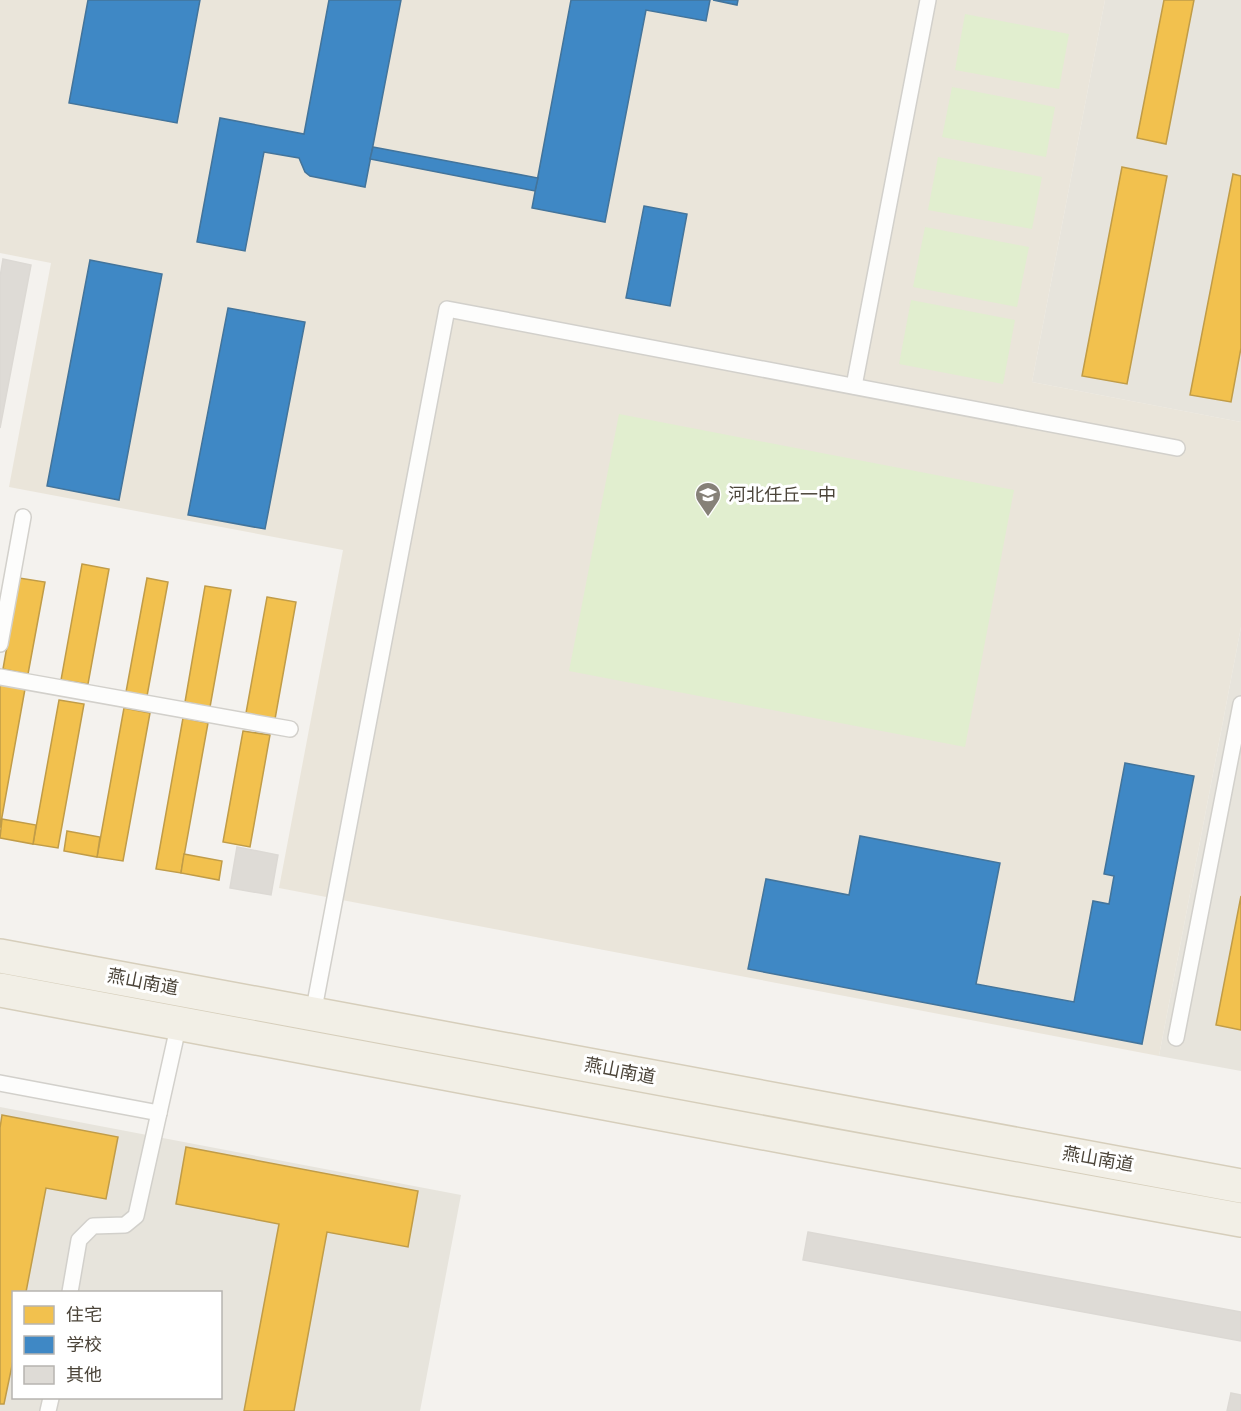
<svg xmlns="http://www.w3.org/2000/svg" width="1241" height="1411" viewBox="0 0 1241 1411" font-family="Poppins,'Noto Sans SC',sans-serif">
<style>
.residential{fill:#e7e4dc;fill-rule:evenodd}
.education{fill:#eae5da}
.green{fill:#e1eecf}
.homes{fill:#f2c14e;stroke:#c09c48;stroke-width:1.5}
.schools{fill:#3f88c5;stroke:#43749b;stroke-width:1.5}
.building{fill:#dedbd6;stroke:#dcd9d4;stroke-width:1.5}
.lines{fill:none;stroke-linecap:round;stroke-linejoin:round}
.lane-casing{stroke:#d2d0cb;stroke-width:18}
.primary-casing{stroke:#d6cebb;stroke-width:36}
.lane{stroke:#fdfdfc;stroke-width:15}
.primary{stroke:#f2efe6;stroke-width:33}
.labels{text-anchor:middle;stroke-width:6;stroke-linejoin:round;paint-order:stroke}
.poi-label{font-size:18px;fill:#4b4439;stroke:#fff;text-anchor:start}
.street-label{font-size:18px;fill:#4b4439;stroke:#fff}
</style>
<rect width="100%" height="100%" fill="#f4f2ee"/>
<g class="residential">
<polygon points="1105,0 1241,0 1241,422 1032,382"/>
<polygon points="1241,627 1241,1071 1159,1056"/>
<path d="M0,1107l461,88 -41,216h-420zM14,1292h206v106h-206z"/>
</g>
<polygon class="education" points="0,0 1105,0 1032,382 1241,422 1241,627 1159,1056 279,888 343,550 9,487 51,263 0,253"/>
<g class="green">
<polygon points="965,14 1069,34 1059,89 955,70"/>
<polygon points="952,87 1055,107 1046,157 942,137"/>
<polygon points="938,157 1042,177 1032,229 928,210"/>
<polygon points="925,227 1029,247 1017,307 913,287"/>
<polygon points="911,300 1015,320 1003,384 899,364"/>
<polygon points="619,414 1014,490 965,747 569,671"/>
</g>
<g class="homes">
<polygon points="1164,0 1194,0 1166,144 1137,138"/>
<polygon points="1122,167 1167,176 1127,384 1082,376"/>
<polygon points="1233,174 1241,176 1241,348 1231,402 1190,395"/>
<polygon points="82,564 109,569 88,684 61,680"/>
<polygon points="19,578 45,582 28,674 3,669"/>
<polygon points="147,578 168,582 147,696 126,692"/>
<polygon points="205,586 231,590 210,707 185,702"/>
<polygon points="267,597 296,602 275,719 246,713"/>
<polygon points="0,684 25,689 0,828"/>
<polygon points="59,700 84,704 58,848 33,844"/>
<polygon points="124,708 150,713 123,861 97,857"/>
<polygon points="183,718 208,723 181,873 156,869"/>
<polygon points="243,731 270,735 250,847 223,842"/>
<polygon points="2,819 36,825 33,844 0,838"/>
<polygon points="67,831 100,837 97,857 64,851"/>
<polygon points="184,854 222,861 219,880 181,873"/>
<polygon points="1241,896 1241,1030 1216,1025"/>
<polygon points="2,1115 118,1137 106,1199 46,1188 26,1292 14,1292 14,1356 4,1404 0,1404 0,1128"/>
<polygon points="186,1147 418,1191 408,1247 327,1232 294,1411 244,1411 279,1224 176,1204"/>
</g>
<g class="schools">
<polygon points="88,0 200,0 177,123 69,103"/>
<polygon points="329,0 401,0 365,187 310,176 305,172 299,158 264,152 245,251 197,242 220,118 304,134"/>
<polygon points="571,0 710,0 706,21 646,10 605,222 532,208"/>
<polygon points="713,0 738,0 737,5"/>
<polygon points="373,147 538,178 535,191 370,159"/>
<polygon points="644,206 687,214 670,306 626,298"/>
<polygon points="90,260 162,274 119,500 47,486"/>
<polygon points="228,308 305,322 265,529 188,515"/>
<polygon points="1125,763 1194,776 1142,1044 748,969 766,879 849,895 860,836 1000,863 976,984 1074,1002 1093,901 1109,904 1114,876 1104,874"/>
</g>
<g class="building">
<polygon points="3,259 31,265 0,428 0,277"/>
<polygon points="237,847 278,855 271,895 230,888"/>
<polygon points="808,1232 1241,1312 1241,1341 803,1260"/>
<polygon points="1231,1393 1241,1395 1241,1411 1227,1411"/>
</g>
<g class="lines">
<defs>
<g id="lane">
<polyline points="854,386 928,0"/>
<polyline points="0,644 23,517"/>
<polyline points="0,677 290,729"/>
<polyline points="313,1014 447,309 1177,448"/>
<polyline points="1176,1038 1241,704"/>
<polyline points="0,1083 159,1113"/>
<polyline points="70,1292 79,1240 93,1226 125,1225 136,1216 179,1023"/>
<polyline points="48,1411 51,1398"/>
</g>
<g id="primary">
<polyline points="0,956 1241,1186"/>
<polyline points="0,990 829,1145 1241,1220"/>
</g>
</defs>
<use href="#lane" class="lane-casing"/>
<use href="#primary" class="primary-casing"/>
<use href="#lane" class="lane"/>
<use href="#primary" class="primary"/>
</g>
<defs>
<symbol id="school-pin" viewBox="-11 -11 22 30"><path d="M0 17L-7.5 6A9.5 9.5 0 1 1 7.5 6Z" fill="#868178" stroke="#fff"/><path d="M0-5L7-2L0 1L-7-2ZM-4 1L0 2.5L4 1V4Q0 6-4 4Z" fill="#fff"/></symbol>
</defs>
<g fill-rule="evenodd">
<use href="#school-pin" x="693" y="480" width="30" height="40"/>
</g>
<g class="labels">
<g class="poi-label">
<text x="728" y="501">河北任丘一中</text>
</g>
<g class="street-label">
<text transform="translate(143 982) rotate(11)" y="6">燕山南道</text>
<text transform="translate(620 1071) rotate(11)" y="6">燕山南道</text>
<text transform="translate(1098 1159) rotate(10)" y="6">燕山南道</text>
</g>
</g>
<rect x="12" y="1291" width="210" height="108" fill="#ffffff" stroke="#b7b4b0" stroke-width="1.5"/>
<rect x="24" y="1306" width="30" height="18" fill="#f2c14e" stroke="#b7b4b0" stroke-width="1.5"/>
<text x="66" y="1321" font-size="18" fill="#4b4439">住宅</text>
<rect x="24" y="1336" width="30" height="18" fill="#3f88c5" stroke="#b7b4b0" stroke-width="1.5"/>
<text x="66" y="1351" font-size="18" fill="#4b4439">学校</text>
<rect x="24" y="1366" width="30" height="18" fill="#dedbd6" stroke="#b7b4b0" stroke-width="1.5"/>
<text x="66" y="1381" font-size="18" fill="#4b4439">其他</text>
</svg>
